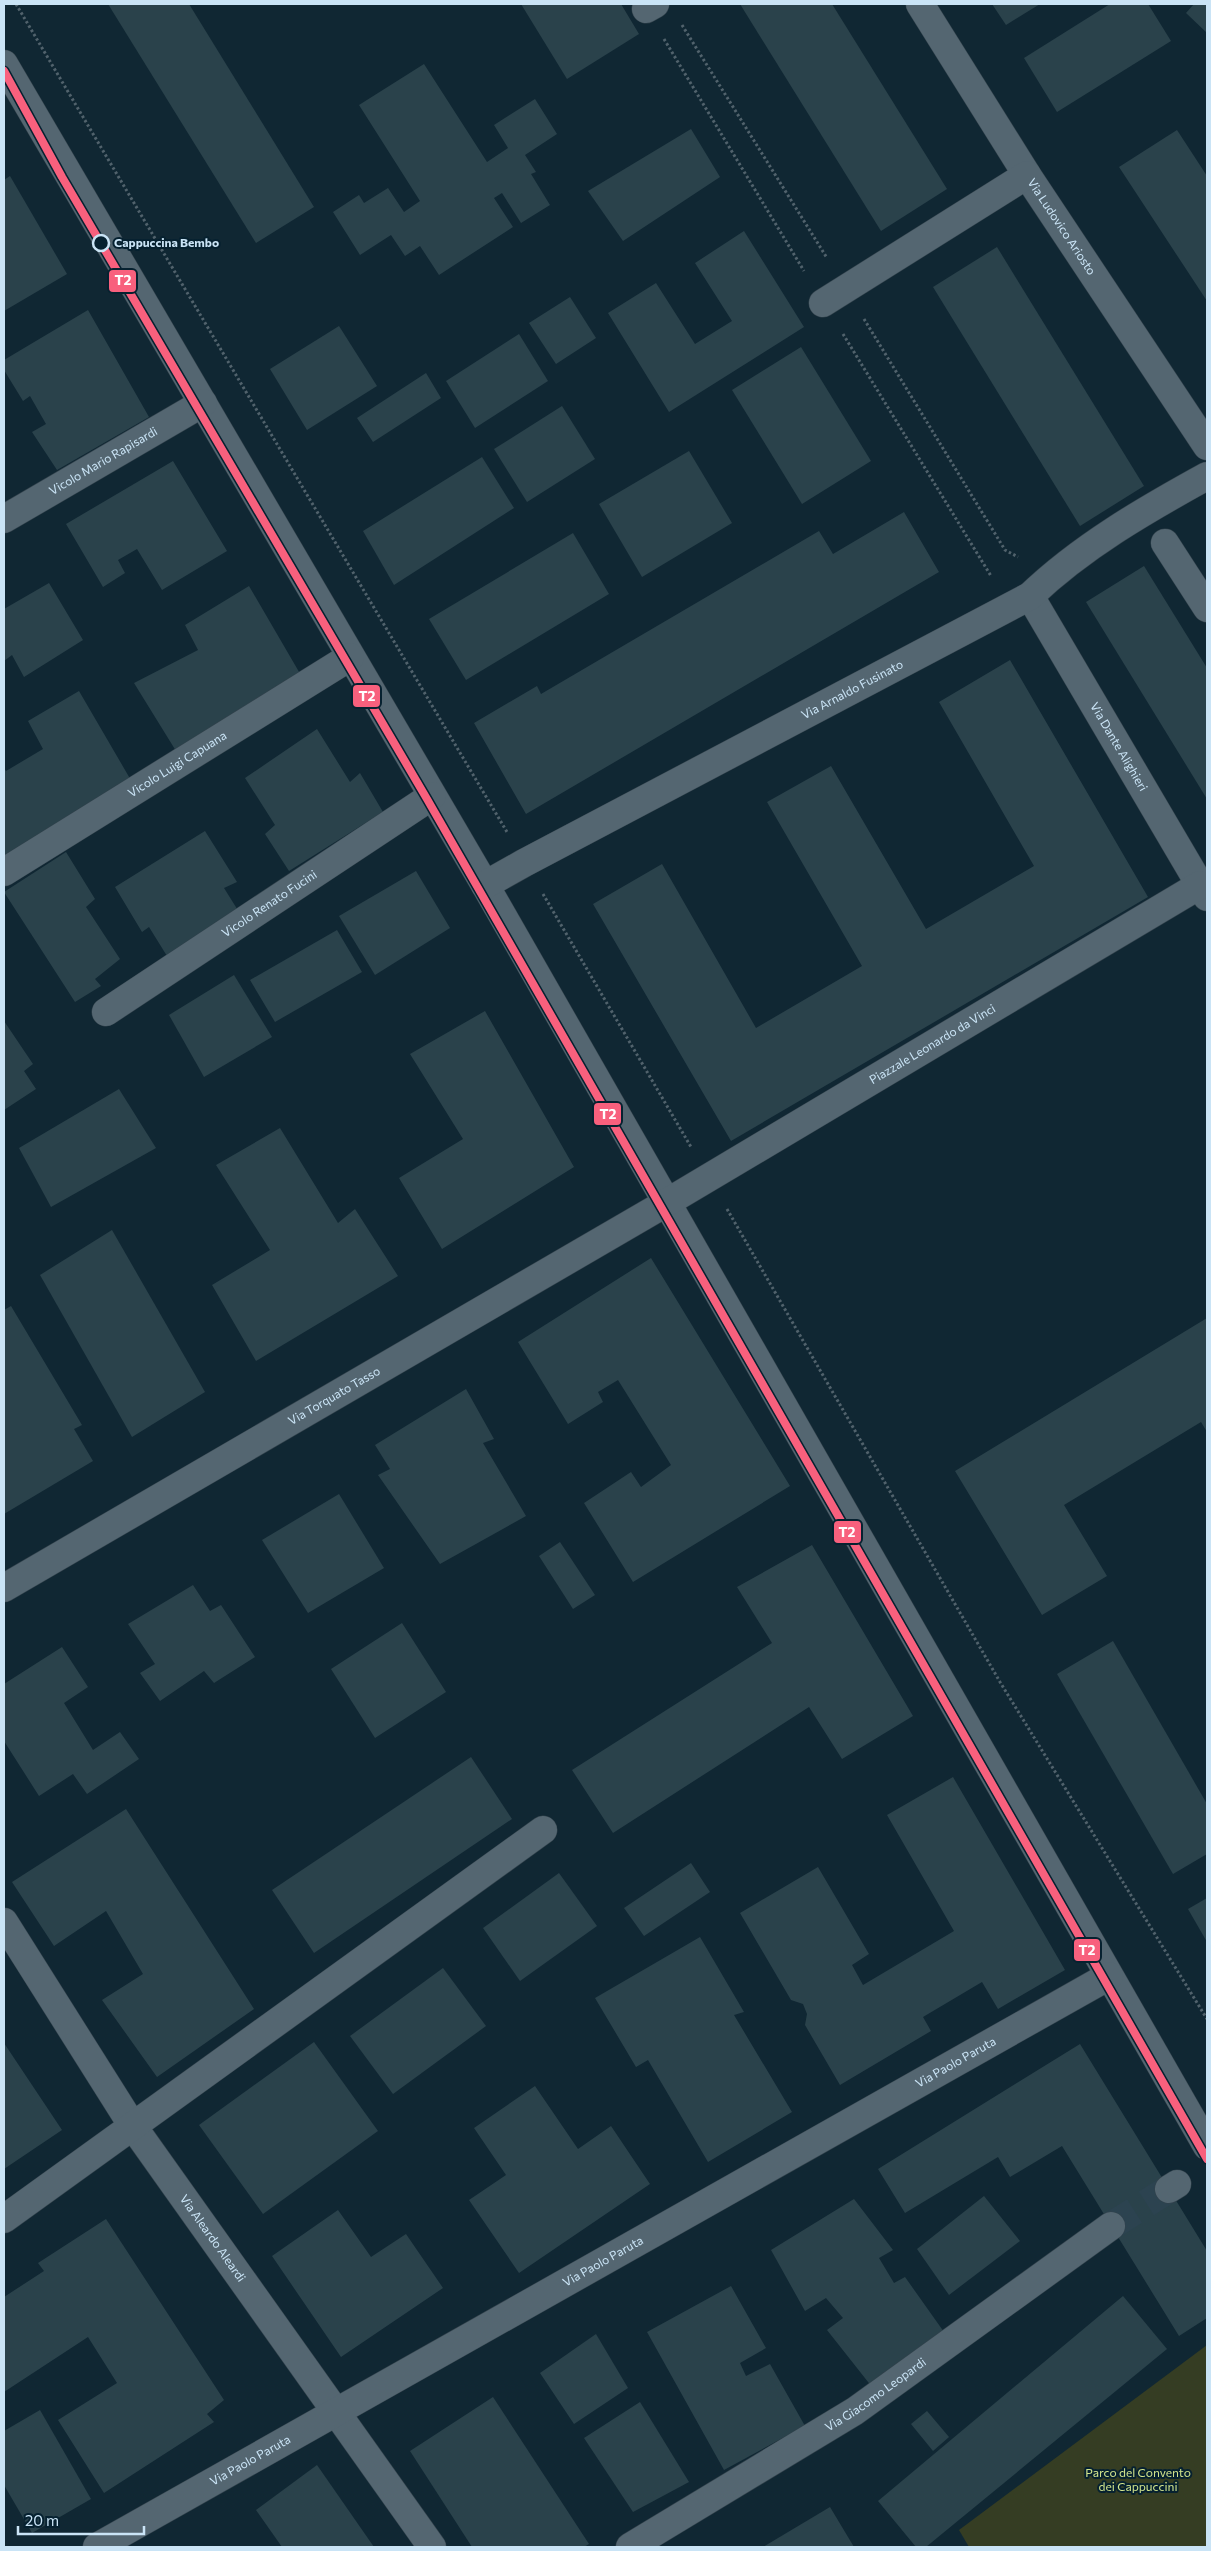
<svg xmlns="http://www.w3.org/2000/svg" width="1211" height="2551" viewBox="0 0 1211 2551" font-family="Commissioner,sans-serif">
<style>
.green{fill:#353d23}
.building{fill:#2a424b}
.lines{fill:none;stroke-linecap:round;stroke-linejoin:round}
.minor-tunnel{stroke:#2c4350;stroke-width:28;stroke-dasharray:28 14;stroke-linecap:butt}
.minor-casing{stroke:#33434d;stroke-width:29}
.path{stroke:#51626c;stroke-width:3;stroke-dasharray:2.5 2.5;stroke-linecap:butt}
.minor{stroke:#546671;stroke-width:28}
.tram-1-casing{stroke:#062130;stroke-width:11}
.tram-1{stroke:#f8607d;stroke-width:8}
.stop-dot{fill:#062130;stroke:#cae4f6;stroke-width:2.5}
.labels{text-anchor:middle;stroke-width:4;stroke-linejoin:round;paint-order:stroke}
.street-label{font-size:12px;fill:#cae4f6;stroke:#062130}
.stop-label{font-size:12px;font-weight:bold;fill:#cae4f6;stroke:#062130;text-anchor:start}
.park-label{font-size:12px;fill:#d4e68d;stroke:#062130}
.line-badge{stroke:#062130;stroke-width:2}
.badge-label{font-size:14px;text-anchor:middle;font-weight:bold;fill:#fff}
</style>
<rect width="100%" height="100%" fill="#102733"/>
<polygon class="green" points="1207,2345 1207,2547 969,2547 959,2530"/>
<g class="building">
<polygon points="108,4 189,4 314,207 256,243"/>
<polygon points="521,4 621,4 639,34 567,79"/>
<polygon points="740,4 832,4 947,189 881,231"/>
<polygon points="992,4 1040,4 1006,25"/>
<polygon points="1110,4 1148,4 1171,41 1057,112 1024,58"/>
<polygon points="1194,4 1207,4 1207,33 1186,13"/>
<polygon points="424,64 487,162 508,148 494,125 535,99 557,134 525,155 536,172 531,174 550,205 521,223 502,193 494,198 513,227 439,275 420,246 405,256 391,235 360,255 333,212 359,195 364,203 388,188 404,212 420,201 359,105"/>
<polygon points="691,129 720,177 623,241 588,191"/>
<polygon points="1177,130 1207,176 1207,301 1119,167"/>
<polygon points="10,176 67,274 4,311 4,180"/>
<polygon points="744,231 804,327 669,412 608,313 656,283 695,344 732,321 695,263"/>
<polygon points="997,247 1144,486 1080,526 933,287"/>
<polygon points="570,297 596,338 556,364 529,323"/>
<polygon points="88,310 149,417 57,470 32,432 46,424 30,396 23,401 4,370 4,360"/>
<polygon points="339,326 377,386 307,430 270,369"/>
<polygon points="519,334 548,381 475,428 446,381"/>
<polygon points="801,347 871,461 802,504 732,390"/>
<polygon points="426,373 441,398 373,442 357,418"/>
<polygon points="562,406 595,459 527,502 494,449"/>
<polygon points="689,451 732,523 642,577 599,504"/>
<polygon points="482,457 514,508 394,585 363,531"/>
<polygon points="173,461 227,551 162,590 137,549 118,560 125,573 103,587 66,524"/>
<polygon points="904,512 939,572 526,814 474,723 537,686 541,694 819,531 833,554"/>
<polygon points="573,533 609,594 466,680 429,619"/>
<polygon points="1144,566 1207,668 1207,799 1086,602"/>
<polygon points="49,583 83,640 24,677 12,655 4,661 4,609"/>
<polygon points="249,586 302,677 176,751 134,683 198,650 185,625"/>
<polygon points="1010,660 1148,897 731,1141 593,904 662,864 756,1028 862,966 767,802 831,766 926,929 1034,866 939,702"/>
<polygon points="79,691 132,782 4,860 4,768 6,771 43,749 28,721"/>
<polygon points="317,729 350,782 360,773 383,812 289,871 265,834 275,825 245,778"/>
<polygon points="205,831 237,882 224,888 239,912 167,956 149,927 142,932 115,887"/>
<polygon points="66,852 95,899 86,907 120,959 95,979 101,986 75,1002 4,892"/>
<polygon points="416,871 450,928 375,975 339,916"/>
<polygon points="337,930 362,972 275,1022 250,980"/>
<polygon points="234,975 272,1037 204,1077 169,1015"/>
<polygon points="485,1011 574,1167 442,1249 399,1178 463,1139 410,1054"/>
<polygon points="4,1021 33,1064 24,1071 36,1089 4,1110"/>
<polygon points="119,1089 156,1148 51,1207 19,1148"/>
<polygon points="280,1128 338,1223 355,1209 398,1276 256,1361 212,1285 270,1250 216,1165"/>
<polygon points="112,1230 205,1392 132,1437 40,1275"/>
<polygon points="651,1258 790,1486 633,1582 584,1503 631,1472 641,1487 671,1465 618,1380 598,1392 603,1402 568,1424 518,1342"/>
<polygon points="11,1306 82,1425 74,1429 93,1461 4,1514 4,1310"/>
<polygon points="1207,1318 1207,1432 1201,1422 1064,1505 1107,1576 1042,1615 955,1471"/>
<polygon points="466,1389 494,1439 483,1443 526,1516 440,1564 378,1475 390,1469 375,1445"/>
<polygon points="339,1494 384,1568 308,1613 262,1540"/>
<polygon points="560,1542 595,1595 573,1609 539,1556"/>
<polygon points="812,1545 913,1716 842,1759 809,1707 613,1833 572,1770 772,1643 737,1587"/>
<polygon points="193,1585 210,1611 221,1605 255,1657 214,1683 204,1671 160,1701 140,1673 155,1664 128,1624"/>
<polygon points="402,1623 446,1692 375,1738 331,1669"/>
<polygon points="1113,1641 1207,1804 1207,1854 1173,1874 1057,1674"/>
<polygon points="62,1647 88,1687 64,1703 93,1750 120,1732 139,1759 87,1794 73,1774 39,1796 4,1741 4,1684"/>
<polygon points="471,1757 512,1819 314,1953 272,1890"/>
<polygon points="953,1777 1065,1970 998,2009 982,1982 923,2017 931,2031 840,2085 805,2025 807,2014 803,2004 791,2000 740,1913 818,1867 869,1954 852,1965 863,1985 954,1931 887,1815"/>
<polygon points="126,1809 254,2009 157,2077 102,2000 143,1974 106,1911 54,1946 12,1882"/>
<polygon points="691,1863 710,1892 644,1936 624,1908"/>
<polygon points="559,1873 597,1926 520,1981 483,1928"/>
<polygon points="1207,1898 1207,1942 1188,1909"/>
<polygon points="700,1937 744,2012 734,2015 792,2112 708,2162 648,2060 636,2067 595,1998"/>
<polygon points="443,1968 486,2026 393,2094 350,2036"/>
<polygon points="314,2042 378,2131 263,2214 199,2125"/>
<polygon points="4,2043 62,2130 4,2169"/>
<polygon points="1080,2044 1207,2251 1207,2318 1179,2336 1062,2146 1010,2177 998,2157 905,2213 878,2169"/>
<polygon points="535,2086 578,2149 611,2126 650,2184 519,2273 469,2200 506,2175 474,2128"/>
<polygon points="984,2196 1020,2241 949,2295 917,2249"/>
<polygon points="854,2199 893,2250 879,2258 894,2283 905,2277 944,2332 872,2387 827,2330 843,2318 826,2298 805,2311 771,2250"/>
<polygon points="338,2210 371,2257 406,2234 443,2288 341,2357 272,2256"/>
<polygon points="106,2219 224,2400 207,2414 214,2422 104,2493 58,2420 117,2383 88,2337 4,2392 4,2297 44,2271 38,2263"/>
<polygon points="731,2286 766,2348 740,2363 746,2376 770,2364 805,2426 724,2470 647,2332"/>
<polygon points="1123,2296 1167,2349 926,2547 916,2547 878,2501"/>
<polygon points="596,2334 628,2388 574,2424 540,2373"/>
<polygon points="493,2397 589,2544 584,2547 472,2547 410,2451"/>
<polygon points="640,2402 689,2482 633,2512 584,2438"/>
<polygon points="40,2410 91,2499 32,2533 4,2485 4,2431"/>
<polygon points="927,2411 949,2437 933,2451 911,2424"/>
<polygon points="317,2465 374,2547 282,2547 256,2510"/>
<polygon points="830,2507 854,2547 763,2547"/>
</g>
<g class="lines">
<polyline class="minor-tunnel" points="1111,2226 1169,2189"/>
<defs>
<g id="minor">
<path id="s1" d="M920,4l107,171 180,271"/>
<polyline points="646,9 655,4"/>
<polyline points="4,64 485,885 1207,2146"/>
<polyline points="823,303 1027,175"/>
<path id="s2" d="M4,519l199,-116"/>
<polyline points="1165,543 1207,608"/>
<path id="s3" d="M1030,596l177,301"/>
<path id="s4" d="M4,872l346,-215"/>
<path id="s5" d="M485,885l39,-22 506,-267c51,-49 115,-86 177,-120"/>
<path id="s6" d="M106,1012l326,-216"/>
<path id="s7" d="M4,1588l662,-385 534,-318"/>
<path id="s8" d="M4,1922l128,203 300,422"/>
<polyline points="1169,2189 1177,2184"/>
<polyline points="4,2219 543,1830"/>
<path id="s9" d="M97,2547l1012,-571"/>
<path id="s10" d="M630,2547l225,-136 256,-185"/>
</g>
</defs>
<use href="#minor" class="minor-casing"/>
<g class="path">
<polyline points="16,4 507,832"/>
<polyline points="682,25 827,258"/>
<polyline points="664,39 804,271"/>
<polyline points="864,319 1005,550 1018,557"/>
<polyline points="843,334 991,576"/>
<polyline points="543,894 691,1147"/>
<polyline points="727,1209 1000,1682 1207,2019"/>
</g>
<use href="#minor" class="minor"/>
<defs>
<polyline id="tram-1" points="4,71 62,177 427,799 1207,2159"/>
</defs>
<use href="#tram-1" class="tram-1-casing"/>
<use href="#tram-1" class="tram-1"/>
</g>
<circle class="stop-dot" cx="101" cy="243" r="8"/>
<g class="labels">
<g class="street-label">
<text dy="4" stroke="none"><textPath href="#s1" startOffset="264">Via Ludovico Ariosto</textPath></text>
<text dy="4" stroke="none"><textPath href="#s2" startOffset="115">Vicolo Mario Rapisardi</textPath></text>
<text dy="4" stroke="none"><textPath href="#s5" startOffset="416">Via Arnaldo Fusinato</textPath></text>
<text dy="4" stroke="none"><textPath href="#s3" startOffset="175">Via Dante Alighieri</textPath></text>
<text dy="4" stroke="none"><textPath href="#s4" startOffset="204">Vicolo Luigi Capuana</textPath></text>
<text dy="4" stroke="none"><textPath href="#s6" startOffset="196">Vicolo Renato Fucini</textPath></text>
<text dy="4" stroke="none"><textPath href="#s7" startOffset="1076">Piazzale Leonardo da Vinci</textPath></text>
<text dy="4" stroke="none"><textPath href="#s7" startOffset="382">Via Torquato Tasso</textPath></text>
<text dy="4" stroke="none"><textPath href="#s9" startOffset="986">Via Paolo Paruta</textPath></text>
<text dy="4" stroke="none"><textPath href="#s8" startOffset="379">Via Aleardo Aleardi</textPath></text>
<text dy="4" stroke="none"><textPath href="#s9" startOffset="581">Via Paolo Paruta</textPath></text>
<text dy="4" stroke="none"><textPath href="#s10" startOffset="289">Via Giacomo Leopardi</textPath></text>
<text dy="4" stroke="none"><textPath href="#s9" startOffset="176">Via Paolo Paruta</textPath></text>
</g>
<g class="stop-label">
<text x="114" y="247">Cappuccina Bembo</text>
</g>
<g class="park-label">
<text x="1138" y="2477">Parco del Convento<tspan x="1138" dy="14">dei Cappuccini</tspan></text>
</g>
</g>
<g class="line-badge">
<rect x="108" y="269" width="29" height="24" rx="5" fill="#f8607d"/>
<rect x="352" y="684" width="29" height="24" rx="5" fill="#f8607d"/>
<rect x="593" y="1102" width="29" height="24" rx="5" fill="#f8607d"/>
<rect x="833" y="1520" width="29" height="24" rx="5" fill="#f8607d"/>
<rect x="1073" y="1938" width="28" height="24" rx="5" fill="#f8607d"/>
</g>
<g class="badge-label">
<text x="123" y="285">T2</text>
<text x="367" y="701">T2</text>
<text x="608" y="1119">T2</text>
<text x="847" y="1537">T2</text>
<text x="1087" y="1955">T2</text>
</g>
<rect width="1211" height="2551" fill="none" stroke="#cae4f6" stroke-width="10"/>
<path d="M18 2526v8h126v-8" fill="none" stroke="#cae4f6" stroke-width="2.5"/>
<text x="25" y="2526" font-size="15" fill="#cae4f6" stroke="#062130" stroke-width="4" paint-order="stroke">20 m</text>
</svg>
